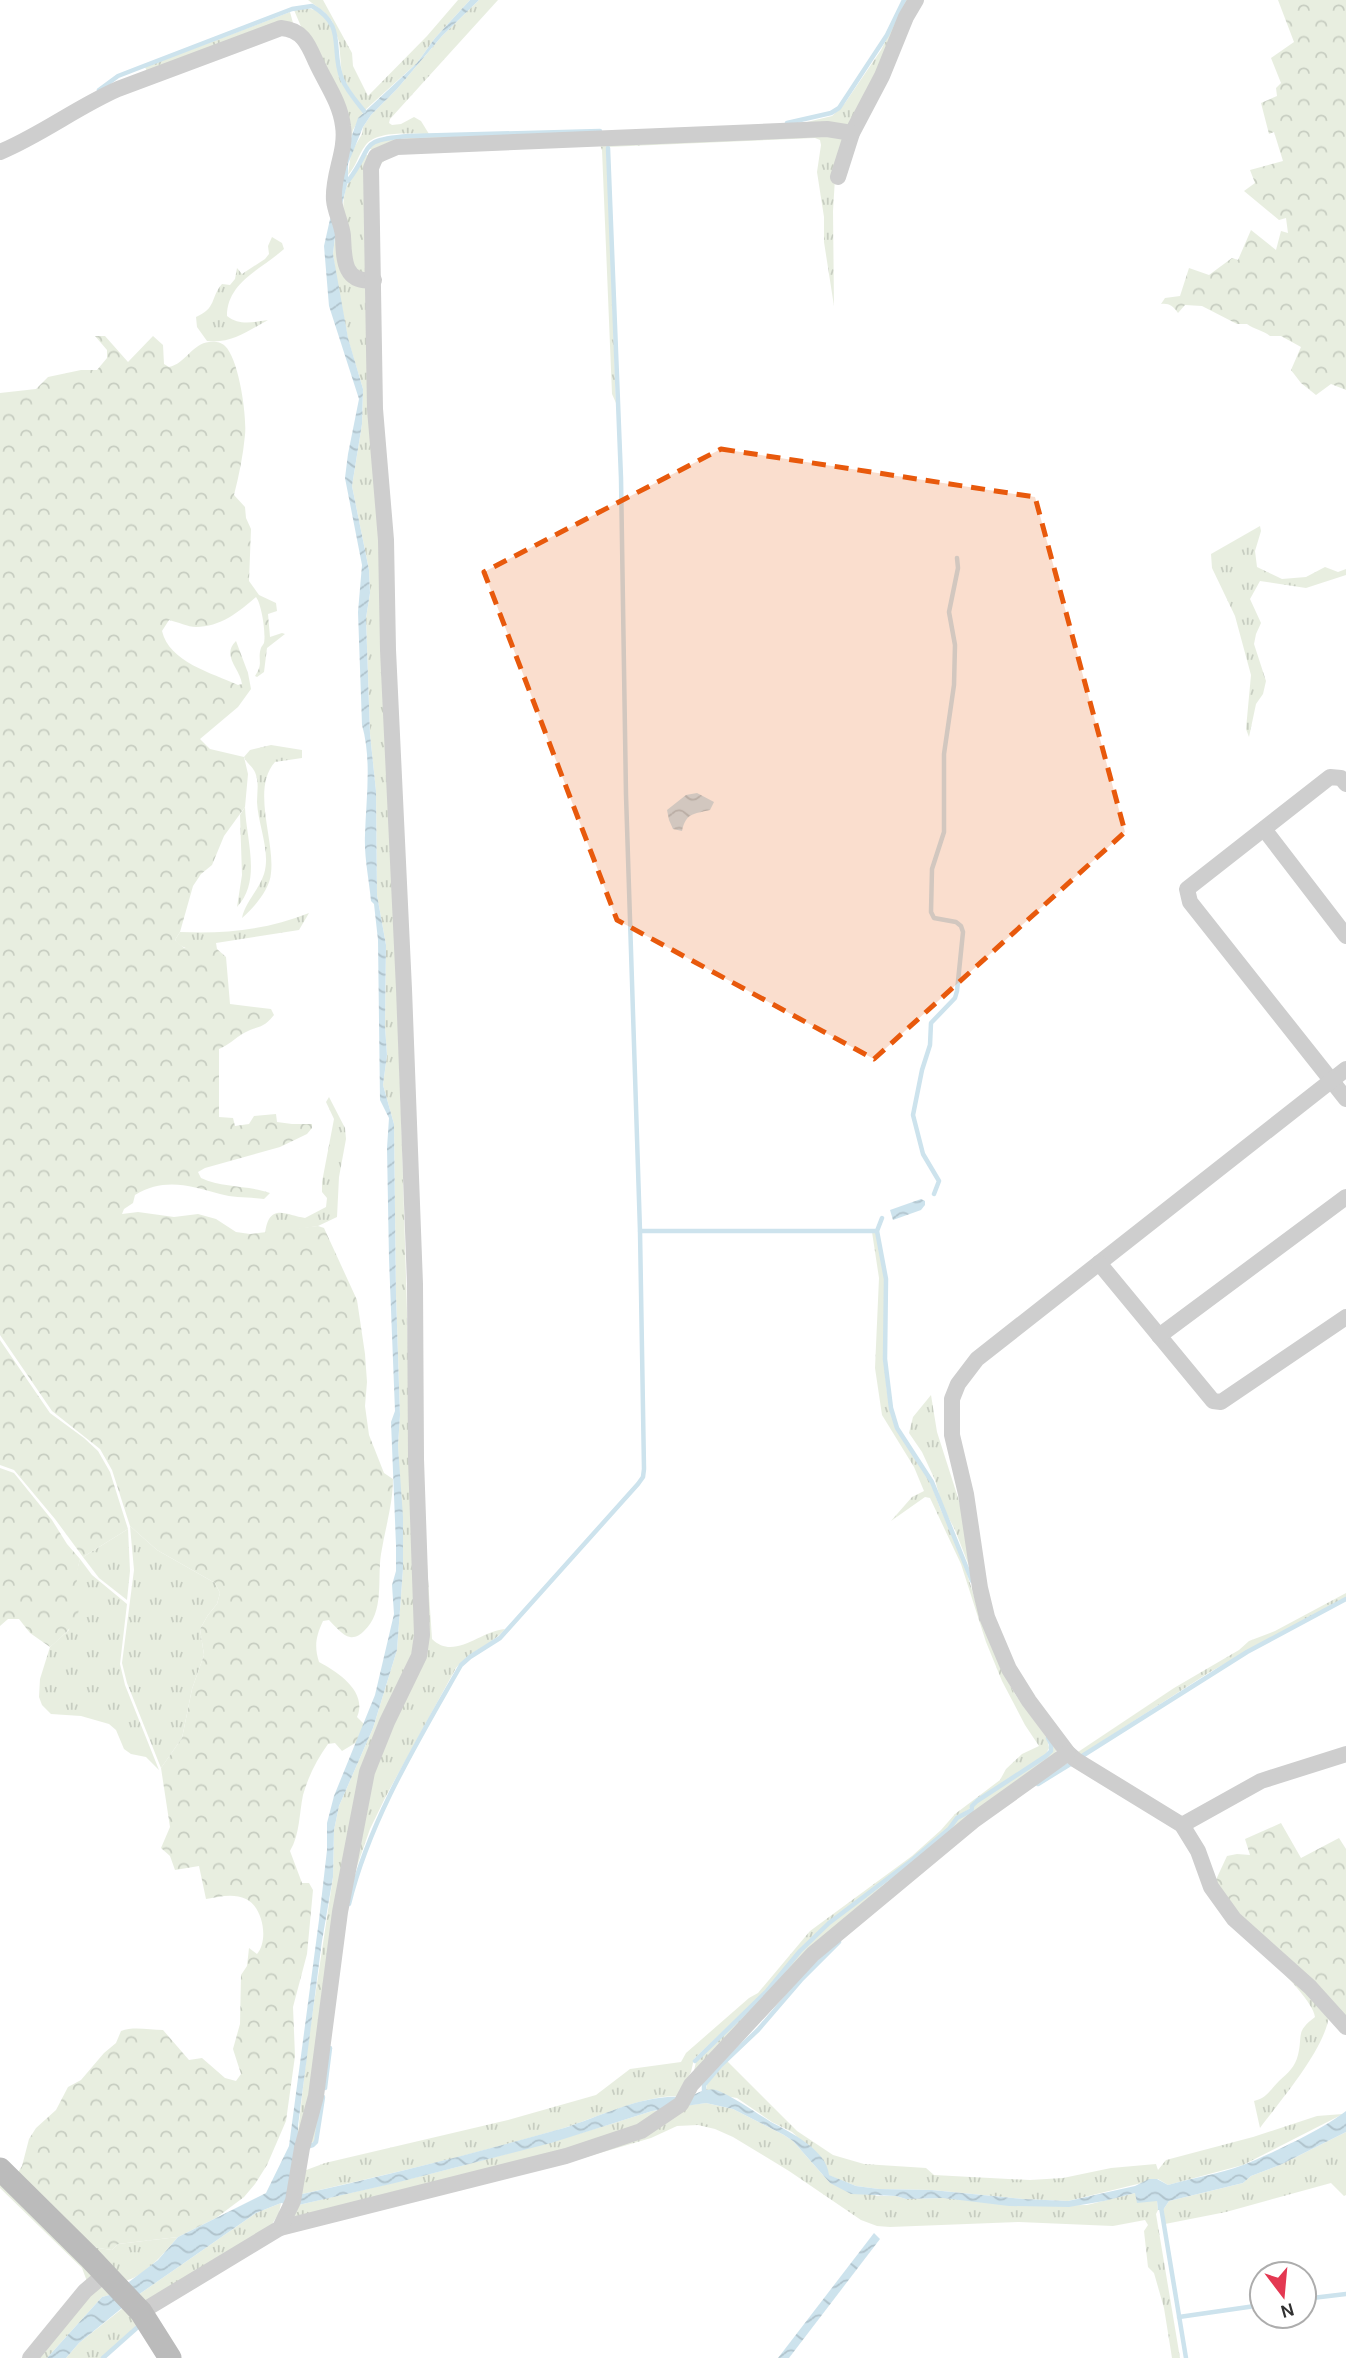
<svg xmlns="http://www.w3.org/2000/svg" width="1346" height="2358" viewBox="0 0 1346 2358" font-family="Karla,sans-serif">
<style>
.grass{fill:url(#grass-tufts)}
.forest{fill:url(#forest-crowns)}
.water{fill:url(#water-waves)}
.lines{fill:none;stroke-linecap:round;stroke-linejoin:round}
.stream{stroke:#cde3ed;stroke-width:4.5}
.street{stroke:#cecece;stroke-width:16}
.secondary{stroke:#bbb;stroke-width:23}
.marked{fill:#e8590c;fill-opacity:0.2;stroke:#e8590c;stroke-width:5;stroke-dasharray:14 9;stroke-linejoin:round}
</style>
<defs>
<pattern id="grass-tufts" width="24" height="20" patternUnits="userSpaceOnUse" patternTransform="scale(1.75)"><rect width="24" height="20" fill="#e8eee0"/><path d="M3 7l-1-3M5 7V3M7 7l1-3M15 17l-1-3M17 17v-4M19 17l1-3" fill="none" stroke="#c7cdc1"/></pattern>
<pattern id="forest-crowns" width="20" height="18" patternUnits="userSpaceOnUse" patternTransform="scale(1.75)"><rect width="20" height="18" fill="#e8eee0"/><path d="M2 6a3 3 0 1 1 6 0M12 15a3 3 0 1 1 6 0" fill="none" stroke="#c7cdc1"/></pattern>
<pattern id="water-waves" width="16" height="10" patternUnits="userSpaceOnUse" patternTransform="scale(1.75)"><rect width="16" height="10" fill="#cde3ed"/><path d="M0 5q4-4 8 0t8 0" fill="none" stroke="#b0c3cc"/></pattern>
</defs>
<rect width="100%" height="100%" fill="#fff"/>
<g class="grass">
<path d="M308,0h15l29,53 1,13 15,30 59,-60 31,-36h12l-35,38 -18,25 -53,48 -11,19 -3,12 -56,-132c47,-10 38,37 46,65 3,12 12,26 21,32l-19,-30 -3,-35 -7,-21 -8,-9z"/>
<path d="M479,0h19l-108,119 -1,4 3,2 9,-1 13,-7 7,4 8,13c-18,0 -53,-4 -64,12 -7,9 -9,21 -17,29l3,-22 11,-19 1,-7 8,-12 26,-26 45,-53z"/>
<polygon points="906,0 911,0 851,122 847,125 376,153 369,148 378,141 410,138 630,131 803,123 832,116 845,103 881,50"/>
<polygon points="290,12 293,23 149,76 145,67"/>
<polygon points="846,136 835,178 833,211 834,306 824,242 824,217 817,172 821,145 820,140 815,138 607,147 616,403 612,394 602,150 600,145 401,153 389,157 377,167 391,151"/>
<path d="M365,154l5,2 -2,121 -14,-5c-4,-26 -16,-57 -8,-84 3,-8 15,-24 19,-34z"/>
<path d="M336,228l4,28 29,28c20,447 36,895 46,1342l-3,30 -28,64 -71,375 -16,46 11,-98 25,-166 1,-47 5,-24 34,-78 24,-78 6,-81 -5,-123 2,-31 -4,-120 -2,-171 -11,-39 4,-30 -2,-29 1,-81 -9,-50 -1,-104 -6,-57 -4,-116 4,-25 -1,-23 -17,-84 10,-62 1,-35 -15,-50 -12,-63 -3,-22z"/>
<path d="M272,237l10,6 2,6c-22,20 -57,33 -57,67 13,10 26,6 41,4 -20,11 -37,24 -61,21l-10,-14 -1,-10c21,-9 14,-19 26,-33l8,1 5,-6 2,-11 5,6 23,-15 4,-5 -1,-8z"/>
<polygon points="1260,526 1261,531 1255,551 1257,567 1282,579 1306,577 1325,567 1338,572 1346,569 1346,575 1306,588 1260,581 1250,599 1261,623 1256,634 1254,644 1266,681 1263,694 1256,704 1249,737 1246,729 1251,675 1235,616 1212,568 1211,554"/>
<path d="M271,745l31,5v8l-27,4c-24,27 0,78 -4,111 -1,16 -17,35 -29,45 3,-16 17,-28 22,-44 7,-22 -6,-49 -7,-72 0,-9 2,-18 -1,-27 -2,-8 -9,-11 -12,-18l6,-7z"/>
<path d="M245,807c1,32 17,74 -8,100l5,-32 -2,-60z"/>
<path d="M309,913l-10,17 -83,13 1,6c-15,1 -33,4 -42,-9l5,-8c45,2 87,-2 129,-19z"/>
<path d="M329,1097l16,31 1,11 -7,38 -2,40 -19,9 -53,8c4,-33 22,-18 40,-16l21,-11 1,-9 -5,-6v-10l12,-63 -8,-17z"/>
<path d="M872,1232h4l9,50 -1,76 3,34 9,36 35,55 9,25 20,43 21,68 20,50 14,25 32,44 2,10 -4,8 -70,44 -6,9 -14,9 -7,10 -38,32 -82,62 -29,28 -33,40 -72,69 -3,13 -5,9 7,-6 3,-13 72,-71 32,-39 29,-28 58,-42 62,-52 8,-11 12,-6 1,3 2,-2 1,-7 5,-5 68,-45 7,-7 -1,-8 -36,-52 -13,-23 -15,-32 -19,-69 -14,-36 -13,-25 -7,-25 -13,-28 -13,-19 4,-16 18,-22 6,37 31,97 17,89 22,51 48,71c4,9 0,14 -5,21l-56,39 -184,153 -98,105 -22,24 -7,15c-33,-5 -86,21 -119,31 -88,26 -177,47 -266,67l3,-23 24,-9 183,-43 88,-25 34,-26 51,-7 5,-9 63,-55 9,-5 52,-62 102,-75 29,-26 14,-16 45,-34 6,-11 16,-15 17,-8 -14,-21 -23,-44 -16,-39 -25,-78 -31,-66 -5,-1 -34,24 21,-24 12,-6 -10,-24 -32,-52 -7,-47 4,-90z"/>
<polygon points="130,1526 157,1550 215,1583 220,1593 217,1604 208,1615 200,1629 204,1655 192,1689 182,1738 161,1768 127,1683 122,1663 134,1570"/>
<polygon points="128,1529 130,1571 127,1600 99,1578 83,1557"/>
<path d="M426,1549l6,90c22,22 48,-8 73,-10 -13,16 -34,21 -49,39l-70,128 -16,33 -16,46 -9,40 -26,201 -5,26 -9,2 64,-370 48,-103z"/>
<polygon points="80,1559 92,1575 127,1604 120,1664 125,1685 159,1770 146,1757 131,1754 124,1749 116,1730 109,1724 81,1716 51,1714 42,1705 39,1697 40,1679 50,1647 69,1630 76,1574"/>
<polygon points="1346,1593 1346,1598 1210,1672 1076,1758 1075,1754 1174,1688 1239,1650 1249,1641 1275,1631"/>
<path d="M1259,1948l70,67c-3,33 -49,86 -69,113l-6,-27c13,-3 16,-11 25,-20 9,-8 16,-14 19,-26 5,-20 -3,-23 17,-38 -2,-17 -43,-55 -56,-69z"/>
<polygon points="727,2061 797,2131 833,2155 864,2164 926,2168 934,2175 1030,2180 1063,2178 1111,2168 1156,2164 1158,2170 1166,2160 1253,2137 1317,2116 1343,2114 1243,2165 1168,2185 1158,2179 1068,2201 1023,2199 932,2190 879,2189 856,2186 828,2175 821,2158 792,2132 772,2122 737,2098 725,2096 719,2091 706,2090 707,2084"/>
<polygon points="706,2103 733,2109 784,2135 793,2141 830,2183 877,2196 896,2196 906,2199 943,2198 1033,2206 1087,2205 1135,2193 1157,2201 1158,2210 1156,2214 1180,2358 1172,2358 1164,2308 1154,2273 1148,2267 1144,2231 1148,2225 1145,2220 1113,2226 1019,2222 890,2227 877,2226 861,2220 789,2171 733,2137 715,2129 698,2125 677,2126 651,2138 583,2158 682,2106"/>
<path d="M665,2110l-25,19 -75,23 -277,67 6,-13c120,-27 241,-57 358,-95z"/>
<polygon points="1346,2132 1346,2195 1344,2196 1331,2183 1226,2212 1165,2224 1163,2210 1169,2201 1243,2183 1251,2176 1280,2165"/>
<polygon points="0,2175 94,2276 88,2284 82,2268 0,2188"/>
<polygon points="281,2203 279,2213 269,2229 144,2306 138,2295 256,2213"/>
<path d="M178,2237c-15,17 -33,40 -56,45l-38,-36 28,4 6,-6z"/>
<polygon points="101,2287 113,2294 102,2297 47,2358 35,2358 85,2295"/>
<polygon points="123,2308 142,2322 101,2358 66,2358 79,2343"/>
</g>
<g class="forest">
<path d="M1278,0h68v390l-15,-6 -15,11 -15,-12 -10,-13 10,-23 -20,-11h-11c-7,-6 -15,-6 -23,-12h-10l-35,-18 -17,-1 -7,8c-5,-7 -9,-10 -17,-9l4,-6 15,-2 9,-28 20,7 23,-17 6,2 13,-30 25,20 5,-19 7,2 -2,-15 -7,2 -35,-29 11,-8 -5,-13 33,-9 -9,-29 -5,2 -8,-31 16,-7 -1,-8 5,-5 -10,-25 23,-16z"/>
<path d="M95,336h10l23,26 25,-26 10,9 1,19 5,3c16,-3 24,-24 40,-25 5,-1 13,0 16,4 14,13 22,70 20,89 -2,21 -6,40 -11,60l11,12 1,11 5,11 -2,52 10,14 17,8 1,8 -9,3 2,23 12,-4 3,1 -18,14 -3,24 -7,5 -2,-1c9,-13 2,-16 6,-28 0,-1 2,-3 3,-5 2,-9 -2,-38 -8,-46 -17,15 -36,30 -60,30 -8,0 -18,-5 -27,-7l-7,11c7,31 50,42 76,54l4,-1c-2,-16 -21,-28 -6,-43l12,32 3,16 -13,18 -38,32 10,10 34,8 4,17 -3,33 -21,29 -12,29 -11,9 -8,12 -13,46 -5,8 9,8 33,1 9,8 4,47 41,5 3,6c-12,15 -16,10 -30,18 -9,5 -15,12 -25,16v68l14,1 2,8 14,-2 5,-8 22,-2 1,8 15,2h20v4l-5,6 -27,13 -75,21 -7,4 3,6c22,10 46,7 69,15l-6,6c-14,-2 -30,-1 -44,-5 -30,-8 -55,-17 -85,1l-2,8 -9,6 -2,5 16,-2 36,5 24,-3 18,5 20,13 14,2 68,-8 6,2 33,72 8,54 2,28 -2,24 4,29 15,38 9,6c0,25 -8,50 -12,75 -4,25 4,58 -17,77 -4,4 -9,7 -14,6 -7,-1 -16,-12 -21,-17l-6,1c-7,15 -9,25 -4,41 19,10 49,30 38,55l7,7 -7,18 -15,9 -7,-8 -7,1c-11,15 -20,33 -25,51 -4,19 -3,39 -13,56l12,32h7l4,7 -6,64 -14,53 2,49 -9,65 -19,44 -12,19 -11,13 -28,21 -38,19 -60,7 -6,6 -28,-4 -69,-69 7,-11 7,-27 7,-11 20,-18 12,-23 13,-7 23,-27 12,-10 5,-12c13,-5 28,-1 42,-1l26,30 13,-2 23,20 11,3 5,-7 -8,-25 7,-25 1,-49 6,-9 2,-18 8,6c12,-14 6,-47 -11,-55 -13,-6 -27,-2 -40,0l-7,-33 -24,4 -5,-14 -9,-8 9,-21 -9,-59 21,-30 10,-49 12,-34 -4,-26 8,-14 9,-11 3,-11 -5,-10 -58,-33 -27,-24 -18,-56 -12,-21 -48,-38 -52,-76v-942l36,-4 12,-12 33,-7h16l10,-12v-8z"/>
<polygon points="0,1340 50,1413 84,1438 98,1451 110,1472 128,1529 83,1557 55,1519 14,1470 0,1465"/>
<path d="M0,1468l14,5 38,47 15,24 13,15c-13,47 20,47 -30,88l-20,-14 -11,-14h-11l-8,7z"/>
<polygon points="1281,1823 1301,1858 1339,1838 1346,1849 1346,2024 1267,1946 1214,1884 1227,1856 1237,1854 1250,1855 1245,1839"/>
</g>
<g class="water">
<path d="M470,0h9l-37,36 -45,53 -26,26 -8,12 -15,37v17l-12,47 -3,26 15,84 15,51 -1,35 -10,62 17,84 1,23 -4,25 4,116 6,57 1,104 9,50 -1,81 2,29 -4,30 11,39 2,171 4,120 -2,31 5,71v52l-6,81 -24,78 -34,78 -5,24 -1,47 -11,64 -24,185v69c89,-20 178,-42 266,-67 38,-12 85,-37 125,-30 9,-6 19,-11 30,-7 18,8 34,20 52,31 19,10 56,28 58,53l27,11 23,3 53,1 91,9 45,2 67,-15 14,-7h8l11,6c24,-7 51,-11 75,-20 28,-11 80,-36 103,-54v21l-66,33 -29,11 -8,7 -74,18 -6,9h-5l-1,-9 -20,2 -2,-10 -31,8 -35,6 -60,-1 -66,-8 -37,1 -10,-3 -45,-2 -21,-11 -37,-42 -9,-6 -51,-26 -27,-6 -54,8 -101,32 -156,40 -101,23 -13,-3 -25,10 -118,82 -59,48 -13,15h-19l55,-61 11,-3 45,-34 20,-23 88,-44 23,-47 30,-226 8,-70v-27l7,-27 41,-101 19,-81 -2,-29 4,-14v-26l-5,-123 4,-11 -6,-152 -2,-111 2,-30 -9,-18 -2,-160 -4,-36 -3,-3c-2,-22 -7,-44 -6,-66 1,-36 7,-75 -3,-110l-4,-113 4,-47 -17,-87 3,-24 11,-55 -30,-93 -5,-60 19,-85 15,-43 59,-55 18,-25z"/>
<path d="M697,793l17,9 -4,8c-17,4 -24,3 -28,21l-9,-2 -4,-9 -2,-10 19,-15z"/>
<polygon points="921,1199 925,1201 925,1205 921,1210 893,1220 890,1210"/>
<polygon points="874,2233 880,2239 789,2358 778,2358"/>
</g>
<g class="lines">
<g class="stream">
<path d="M99,90l19,-14 18,-7 156,-60 20,-3c35,20 18,43 30,73 5,12 14,22 22,32"/>
<polyline points="787,123 831,113 839,108 887,35 904,0"/>
<path d="M348,181c27,-35 8,-41 61,-45l191,-5"/>
<polyline points="934,1194 939,1181 923,1154 913,1115 922,1070 930,1045 931,1023 955,998 957,991 963,932 961,926 956,922 934,918 931,912 932,869 944,832 944,754 954,685 955,645 949,612 958,568 957,558"/>
<polyline points="882,1218 877,1231 886,1279 885,1359 891,1408 897,1428 932,1482 972,1581"/>
<polyline points="640,1231 877,1231"/>
<polyline points="1079,1758 1247,1652 1346,1599"/>
<polyline points="1038,1784 1072,1763"/>
<polyline points="971,1815 972,1806 977,1801 1046,1756 1051,1751 1051,1744 1048,1738"/>
<path d="M349,1904c21,-85 69,-163 112,-239l9,-8 30,-19 138,-154 5,-7 1,-8 -4,-238 -14,-436 -5,-317 -13,-330"/>
<polyline points="695,2061 767,1991 800,1951 829,1923 911,1861 949,1829 957,1818 970,1811"/>
<polyline points="325,2088 330,2048"/>
<polyline points="704,2093 704,2085 721,2065 758,2030 801,1980 839,1942"/>
<polyline points="306,2147 313,2145 316,2142 323,2097"/>
<polyline points="1161,2207 1186,2358"/>
<polyline points="1304,2299 1346,2294"/>
<polyline points="1179,2317 1262,2305"/>
<polyline points="103,2358 140,2325"/>
</g>
<g class="street">
<path d="M0,152c41,-17 77,-45 118,-63l163,-61c22,2 27,16 35,34 10,22 24,40 27,64 4,25 -11,49 -9,74 1,12 8,24 9,36 1,22 0,48 31,44"/>
<polyline points="838,177 852,133 882,76 906,17 916,0"/>
<polyline points="1346,784 1341,778 1330,777 1187,889 1190,902 1346,1099"/>
<polyline points="1264,829 1346,936"/>
<polyline points="1346,1069 977,1359 958,1384 952,1399 952,1435 966,1494 980,1588 987,1617 1009,1669 1029,1701 1068,1753 1076,1760 1182,1825 1198,1851 1211,1887 1234,1919 1310,1987 1346,2027"/>
<polyline points="1099,1263 1213,1401 1221,1402 1346,1317"/>
<polyline points="1159,1336 1346,1197"/>
<polyline points="1182,1825 1261,1781 1346,1754"/>
<polyline points="280,2228 566,2156 641,2131 681,2104 691,2085 813,1954 973,1821 1068,1753"/>
<polyline points="141,2312 280,2228 293,2201 302,2148 316,2096 340,1912 367,1772 387,1722 419,1656 422,1635 416,1459 415,1284 404,989 388,650 386,540 375,409 371,168 376,156 397,147 827,129 852,133"/>
<polyline points="30,2358 85,2291 105,2274"/>
</g>
<polyline class="secondary" points="0,2169 90,2258 141,2312 170,2358"/>
</g>
<path class="marked" d="M721,449l314,48 90,335 -251,227 -257,-139 -133,-348z"/>
<g transform="translate(1283 2295) rotate(164)"><circle r="33" fill="#ffffff" stroke="#adadad" stroke-width="2"/>
<path d="M0-5L12 26L0 18L-12 26Z" fill="#e43852"/>
<text y="-10" font-size="19" font-weight="bold" text-anchor="middle" fill="#313131">N</text>
</g>
</svg>
